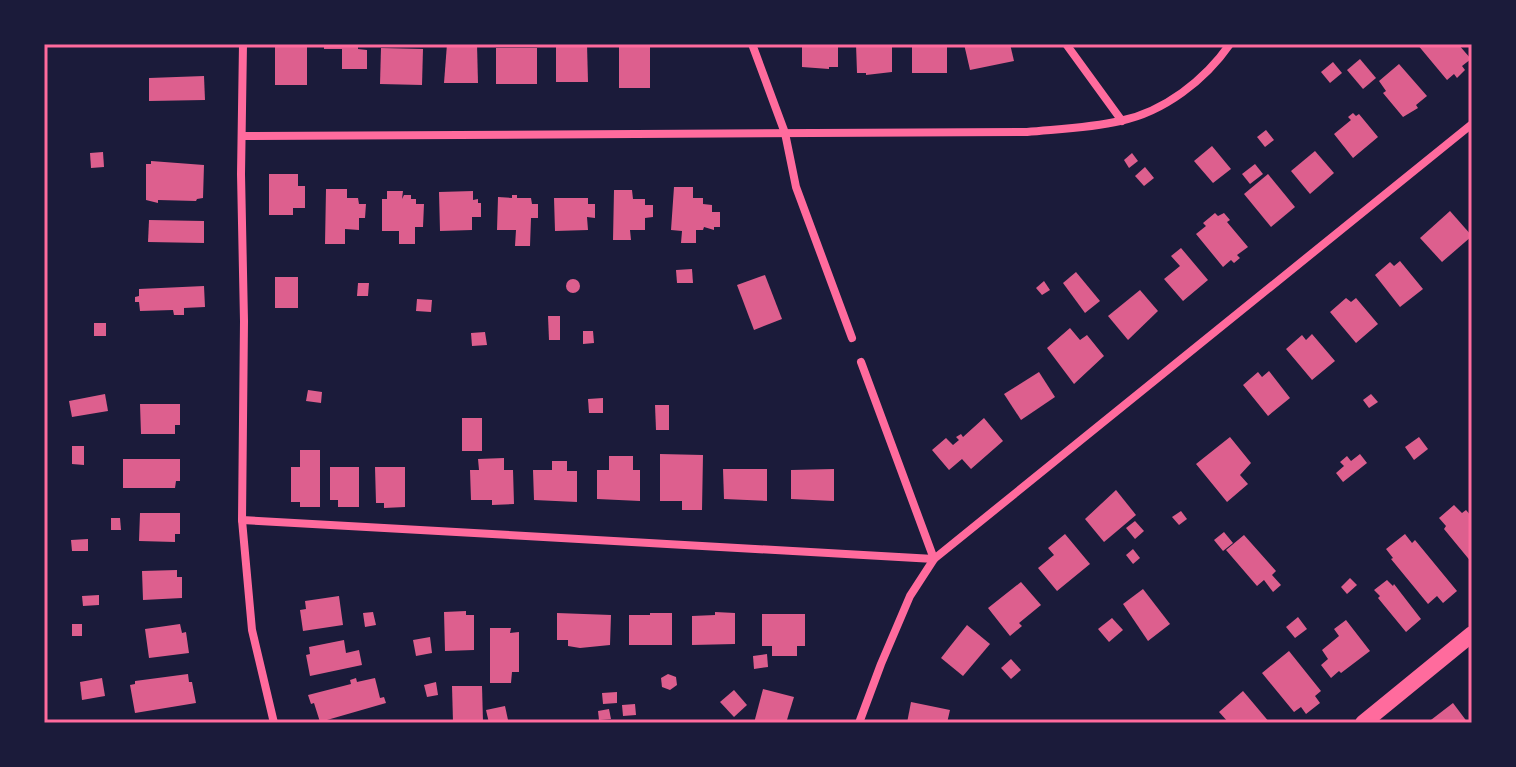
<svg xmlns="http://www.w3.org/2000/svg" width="1516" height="767" viewBox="0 0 1516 767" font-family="'DM Sans',sans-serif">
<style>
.building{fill:#dd5f8e}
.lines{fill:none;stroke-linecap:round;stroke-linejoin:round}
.minor{stroke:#ff6b9d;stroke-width:8}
.secondary{stroke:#ff6b9d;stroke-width:16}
.neatline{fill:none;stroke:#ff6b9d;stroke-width:3}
</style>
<rect width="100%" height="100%" fill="#1b1b3a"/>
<g class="building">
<rect x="275" y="44" width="32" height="41"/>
<polygon points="324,44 358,44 358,49 367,50 367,69 342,69 342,49 324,49"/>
<polygon points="447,44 477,44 478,83 444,83"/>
<polygon points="556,44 587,44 588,82 556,82"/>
<rect x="619" y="44" width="31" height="44"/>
<polygon points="802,44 838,44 838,67 829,67 829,69 802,67"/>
<polygon points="856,44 892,44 892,72 866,75 866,73 857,73"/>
<rect x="912" y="44" width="35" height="29"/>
<polygon points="964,44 1010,44 1014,61 970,70"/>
<polygon points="1417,44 1458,44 1471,59 1462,66 1465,70 1457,78 1454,74 1447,80"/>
<polygon points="381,48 423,49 422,85 380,84"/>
<rect x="496" y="48" width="41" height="36"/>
<polygon points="1360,59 1376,78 1363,89 1347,70"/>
<polygon points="1333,62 1342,73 1330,83 1321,72"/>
<polygon points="1399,64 1427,96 1416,105 1418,108 1403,117 1383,93 1386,91 1379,81"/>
<polygon points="204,76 205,100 149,101 149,78"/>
<polygon points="1353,113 1356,116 1359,114 1378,137 1353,158 1334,134 1351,120 1348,117"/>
<polygon points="1266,130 1274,140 1265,147 1257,137"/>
<polygon points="1212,146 1231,169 1213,183 1194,161"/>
<polygon points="1315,151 1334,173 1310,194 1291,171"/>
<polygon points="103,152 104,167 91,168 90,153"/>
<polygon points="1132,153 1138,161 1129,168 1124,160"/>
<polygon points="151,161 204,165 203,198 197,199 196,201 158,200 158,203 146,200 146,164 151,164"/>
<polygon points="1255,164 1263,174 1250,184 1242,174"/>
<polygon points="1145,167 1154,178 1144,186 1135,176"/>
<polygon points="269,174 298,174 298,186 305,186 305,208 293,208 293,215 269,215"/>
<polygon points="1268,174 1295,207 1271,227 1244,194"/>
<polygon points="674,187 693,187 693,198 703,198 703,204 712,205 712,212 720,212 720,227 714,227 714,230 704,227 703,230 696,230 696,243 681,243 682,231 671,230"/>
<polygon points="326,189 347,189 347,198 358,198 359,204 366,204 365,218 359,218 359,230 345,229 345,244 325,244"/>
<polygon points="614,190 632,190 633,199 645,199 645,205 653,205 653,217 645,218 645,230 630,230 631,240 613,240"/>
<polygon points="387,191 403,191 402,199 404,195 411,195 411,199 416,199 416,204 424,204 423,227 415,227 415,244 399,244 399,231 382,231 382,199 387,199"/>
<polygon points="473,191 473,200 478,199 478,203 481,203 481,217 472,217 472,230 440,231 439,192"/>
<polygon points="512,195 517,195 517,198 531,198 532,204 538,204 538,218 531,218 530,246 515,246 516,230 497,230 498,197 512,198"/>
<polygon points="554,198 588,198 588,204 595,204 595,218 587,217 588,230 555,231"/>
<polygon points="1450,211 1472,236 1442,262 1420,238"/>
<polygon points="1215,213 1218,216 1224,213 1230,220 1227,222 1248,247 1237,255 1240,258 1234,263 1231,260 1223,267 1196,234 1206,226 1203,223"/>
<polygon points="149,220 204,221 204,243 148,242"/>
<polygon points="1181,248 1208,280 1183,301 1164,279 1180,266 1171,256"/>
<polygon points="1400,261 1423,289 1400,307 1375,275 1390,262 1394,266"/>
<polygon points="692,269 693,283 677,283 676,270"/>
<polygon points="1076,272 1100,301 1085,313 1063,283"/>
<polygon points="765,275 782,319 754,330 737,285"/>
<rect x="275" y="277" width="23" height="31"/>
<circle cx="573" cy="286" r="7"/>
<polygon points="1044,281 1050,290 1042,295 1036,288"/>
<polygon points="358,283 369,283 368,296 357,296"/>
<polygon points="204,286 205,307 184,308 184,315 174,315 173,310 140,311 139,302 135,302 135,297 139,296 139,289"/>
<polygon points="1140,290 1158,311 1128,340 1108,316"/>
<polygon points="1346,298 1351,302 1356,298 1378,324 1356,343 1330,312"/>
<polygon points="417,299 432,300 431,312 416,311"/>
<polygon points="548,316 560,316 560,340 549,340"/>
<rect x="94" y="323" width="12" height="13"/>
<polygon points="1070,328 1080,340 1087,335 1104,356 1074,384 1047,348"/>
<polygon points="583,331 593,331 594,343 583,344"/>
<polygon points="485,332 487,345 472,346 471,333"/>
<polygon points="1312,334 1335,361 1312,380 1286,349 1302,335 1306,340"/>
<polygon points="1269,371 1290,398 1268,416 1243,385 1258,372 1262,377"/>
<polygon points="1039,372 1055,397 1021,420 1004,394"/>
<polygon points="308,390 322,392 321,403 306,401"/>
<polygon points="105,394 108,411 72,417 69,401"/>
<polygon points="1371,394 1378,402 1369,408 1363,400"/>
<polygon points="603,398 603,413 589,413 588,399"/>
<polygon points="140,404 180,404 180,425 175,425 175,434 141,434"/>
<polygon points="655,405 669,405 669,430 656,430"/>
<rect x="462" y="418" width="20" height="33"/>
<polygon points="984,418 1003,441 971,469 962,459 949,470 932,450 946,438 953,445 959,440 956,437 961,434 963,437"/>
<polygon points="1230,437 1251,463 1240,475 1248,484 1227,502 1196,464"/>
<polygon points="1419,437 1428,449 1414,460 1405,447"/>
<polygon points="72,446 84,446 84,465 72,464"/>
<polygon points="300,450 320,450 320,507 300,507 300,502 291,502 291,467 300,467"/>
<polygon points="660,454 703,455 702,510 682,510 682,501 660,501"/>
<polygon points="1360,454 1367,463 1343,482 1336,473 1344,466 1340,462 1347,456 1351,461"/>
<polygon points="609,456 633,456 633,470 640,470 640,501 597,499 597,470 609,470"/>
<polygon points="504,458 504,470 513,470 514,504 492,505 492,500 471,500 470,470 479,470 478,459"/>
<polygon points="123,459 180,459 180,481 176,481 175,488 123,488"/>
<polygon points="552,461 567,461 567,471 577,471 577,502 534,500 533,470 552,470"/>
<polygon points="330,467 359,467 359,507 338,507 338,500 330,500"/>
<polygon points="375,467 405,467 405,507 384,508 384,503 376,503"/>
<polygon points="723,469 767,469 767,501 724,499"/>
<polygon points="834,469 834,501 791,499 791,470"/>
<polygon points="1116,490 1136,515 1104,542 1085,519"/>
<polygon points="1454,505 1462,513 1466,510 1472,517 1472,563 1444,529 1446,526 1439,518"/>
<polygon points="1181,511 1187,519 1179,525 1172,517"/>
<polygon points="140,513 180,513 180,534 175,534 175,542 139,541"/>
<polygon points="111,518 120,518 121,530 111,530"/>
<polygon points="1135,521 1144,531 1135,539 1126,528"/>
<polygon points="1224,532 1233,543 1223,551 1214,540"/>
<polygon points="1065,534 1090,564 1057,591 1038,568 1054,555 1048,548"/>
<polygon points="1405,534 1412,543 1415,540 1457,591 1443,603 1437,596 1428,604 1391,559 1393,558 1386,549"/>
<polygon points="1244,535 1276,571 1272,575 1281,585 1273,592 1264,580 1257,586 1226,550"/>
<polygon points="88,539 88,551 72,551 71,540"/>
<polygon points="1133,549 1140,558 1133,564 1126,555"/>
<polygon points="177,570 177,577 182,577 182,598 143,600 142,571"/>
<polygon points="1350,578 1357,585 1347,594 1341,587"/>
<polygon points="1387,580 1393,586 1394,584 1421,619 1406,632 1378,598 1380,596 1374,590"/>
<polygon points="1021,582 1041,605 1019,623 1022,626 1010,636 988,608"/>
<polygon points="1143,589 1170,624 1148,641 1123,604"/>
<polygon points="99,595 99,605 83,606 82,596"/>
<polygon points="339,596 343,625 303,631 300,610 306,609 305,601"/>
<polygon points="466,611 466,615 474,615 474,650 445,651 444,612"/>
<polygon points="373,612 376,625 365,627 363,613"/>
<polygon points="715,612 735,613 735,644 692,645 692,616 715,615"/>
<polygon points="557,613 611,615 610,645 580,648 568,646 568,640 557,640"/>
<polygon points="650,613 672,613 672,645 629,645 629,615 650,615"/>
<polygon points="762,614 805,614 805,646 797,646 797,656 772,656 772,646 762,646"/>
<polygon points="1298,617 1307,629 1295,638 1286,627"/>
<polygon points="1112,618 1123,630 1109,642 1098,629"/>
<polygon points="1346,620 1370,651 1341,673 1339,671 1331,678 1321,665 1328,659 1322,650 1339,636 1334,629"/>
<rect x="72" y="624" width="10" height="12"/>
<polygon points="180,624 182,633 186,632 189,653 149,658 145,629"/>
<polygon points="967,625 990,644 963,676 941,658"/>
<polygon points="490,628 511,628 510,633 519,632 519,672 512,672 511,683 490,683"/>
<polygon points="430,637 432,653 416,656 413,640"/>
<polygon points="344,640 346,653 359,650 362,665 310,676 306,655 310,654 309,647"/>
<polygon points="1289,651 1321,691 1315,696 1320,703 1306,714 1301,707 1294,712 1262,673"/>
<polygon points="767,654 768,667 754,669 753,656"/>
<polygon points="1011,659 1021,670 1011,679 1001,668"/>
<polygon points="188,674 189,682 192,682 196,703 135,713 130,685 135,684 135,681"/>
<polygon points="668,674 676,677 677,685 670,690 662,687 661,678"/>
<polygon points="102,678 105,696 82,700 80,682"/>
<polygon points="356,678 357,682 375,678 380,698 384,697 386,703 320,722 314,703 311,704 308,695 351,684 350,680"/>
<polygon points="436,682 438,695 427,697 424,685"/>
<polygon points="452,686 482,686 483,722 453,722"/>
<polygon points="763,689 794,697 786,723 754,723"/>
<polygon points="734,690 747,705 734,717 720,702"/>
<polygon points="1243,691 1270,723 1229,723 1219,712"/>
<polygon points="617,692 617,703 603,704 602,693"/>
<polygon points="911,702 950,710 947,723 907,723"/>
<polygon points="1453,703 1468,723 1427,723"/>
<polygon points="635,704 636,715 623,716 622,705"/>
<polygon points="505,706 508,720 489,723 486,710"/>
<polygon points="609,709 611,719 599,720 598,711"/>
</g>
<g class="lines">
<g class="minor">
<polyline points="243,44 241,174 244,321 242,520 252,630 274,723"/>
<polyline points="752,44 785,133 796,187 852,338"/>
<polyline points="1066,44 1122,121"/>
<path d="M243,136l784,-4c31,-3 63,-4 93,-11 44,-9 85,-41 110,-77"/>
<polyline points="242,520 934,559 1472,124"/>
<polyline points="859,723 881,664 910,596 934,559 861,362"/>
</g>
<polyline class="secondary" points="1363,723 1472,634"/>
</g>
<rect width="1516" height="767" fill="none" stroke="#1b1b3a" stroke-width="92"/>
<rect x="46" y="46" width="1424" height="675" class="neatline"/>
</svg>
